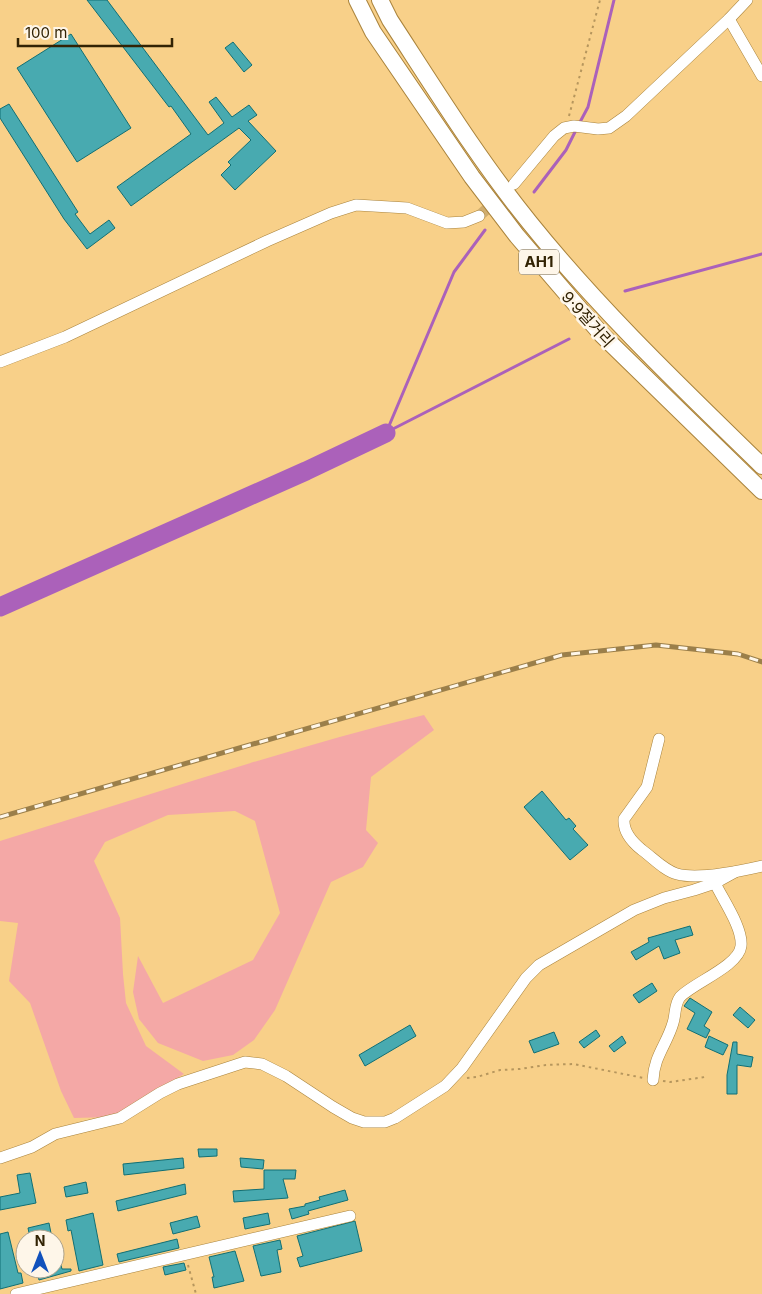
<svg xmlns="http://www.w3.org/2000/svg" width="762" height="1294" viewBox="0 0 762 1294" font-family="Inter,'Noto Sans KR',sans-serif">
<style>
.green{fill:#f4a8a6}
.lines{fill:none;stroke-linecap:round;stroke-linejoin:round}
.stream{stroke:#ab61ba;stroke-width:3}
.river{stroke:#ab61ba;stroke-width:19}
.building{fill:#48aab0;stroke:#116f74}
.minor-tunnel{stroke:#d0ad6e;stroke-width:11;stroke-dasharray:11 5.5;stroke-linecap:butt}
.minor-casing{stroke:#a9833c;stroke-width:12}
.highway-casing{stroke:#a9833c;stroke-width:18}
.path{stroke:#b6965d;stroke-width:2;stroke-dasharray:2.5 4;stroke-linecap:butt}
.minor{stroke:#fff;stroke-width:11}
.highway{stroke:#fff;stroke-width:16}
.rail-casing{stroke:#9b7f4a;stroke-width:5}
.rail{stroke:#fef6e9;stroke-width:3;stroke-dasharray:9;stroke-linecap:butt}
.labels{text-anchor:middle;stroke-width:5;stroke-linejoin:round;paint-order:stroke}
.shield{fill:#fef6e9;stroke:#6f6249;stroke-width:1}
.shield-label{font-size:15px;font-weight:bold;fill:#322304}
.street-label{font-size:16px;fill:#322304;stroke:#fef6e9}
</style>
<rect width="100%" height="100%" fill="#f8d089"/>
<path class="green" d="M424,715l10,15 -63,47 -5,53 12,13 -15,24 -32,15 -56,128 -21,30 -21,15 -30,6 -45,-18 -19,-24 -6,-27 5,-36 25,47 90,-43 27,-47 -25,-92 -20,-10 -67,4 -63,27 -11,19 26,57 3,56 3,29 20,43 38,28 -72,43 -38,1 -13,-27 -31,-88 -21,-22 9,-58 -18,-2v-80c141,-43 281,-91 424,-126z"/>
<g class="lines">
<g class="stream">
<polyline points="579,124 588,107 614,0"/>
<polyline points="534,192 566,150 576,130"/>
<polyline points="625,291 762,254"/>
<polyline points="387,432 569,339"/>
<polyline points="386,433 454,272 485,230"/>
</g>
<polyline class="river" points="0,607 306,471 386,433"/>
</g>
<g class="building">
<polygon points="87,0 107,0 208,135 224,123 209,102 216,97 232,117 249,105 257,115 248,121 276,151 235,190 221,175 231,165 228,162 251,140 239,128 131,206 117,187 191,134 171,106 169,107"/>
<polygon points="71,34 131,128 77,162 17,68"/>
<polygon points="233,42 252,65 244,72 225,48"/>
<polygon points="9,104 78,212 75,214 90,234 109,220 115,228 87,249 64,219 0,118 0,109"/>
<polygon points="542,791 566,820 569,818 576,826 573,829 588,845 570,860 524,807"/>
<polygon points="690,926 693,935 675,940 680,953 664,959 659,946 636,960 631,952 649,942 648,938"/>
<polygon points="652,983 657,991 639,1003 633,995"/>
<polygon points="690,998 712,1012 704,1026 710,1030 706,1038 687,1029 695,1013 684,1006"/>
<polygon points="740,1007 755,1020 748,1028 733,1015"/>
<polygon points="410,1025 416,1036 365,1066 359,1055"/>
<polygon points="596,1030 600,1036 584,1048 579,1042"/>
<polygon points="554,1032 559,1044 534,1053 529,1041"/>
<polygon points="622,1036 626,1043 614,1052 609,1046"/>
<polygon points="709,1036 728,1045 723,1055 705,1047"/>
<polygon points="733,1042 737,1042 737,1054 753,1057 751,1067 737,1065 737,1094 727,1094 727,1075"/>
<polygon points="198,1149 217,1149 217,1156 199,1157"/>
<polygon points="183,1158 184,1168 124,1175 123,1164"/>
<polygon points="240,1158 264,1160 263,1169 241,1167"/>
<polygon points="264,1170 296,1170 295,1179 283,1179 288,1198 234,1202 233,1191 264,1189"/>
<polygon points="30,1173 36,1203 0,1210 0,1197 20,1193 17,1175"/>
<polygon points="86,1182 88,1193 66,1197 64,1187"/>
<polygon points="185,1184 186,1194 118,1211 116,1201"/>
<polygon points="345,1190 348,1200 308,1211 309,1214 292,1219 289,1209 305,1206 305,1204 320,1200 319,1197"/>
<polygon points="93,1213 103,1265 79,1271 71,1230 68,1231 66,1220"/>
<polygon points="268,1213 270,1224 245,1229 243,1218"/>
<polygon points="197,1216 200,1227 173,1234 170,1223"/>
<polygon points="355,1221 362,1251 300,1267 297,1258 303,1256 297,1236"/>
<polygon points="49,1223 51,1233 30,1238 28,1228"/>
<polygon points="8,1232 18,1273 21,1273 23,1283 0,1289 0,1234"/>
<polygon points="177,1239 179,1248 119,1262 117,1254"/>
<polygon points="280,1240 282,1249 277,1250 281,1272 261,1276 253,1246"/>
<polygon points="57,1251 62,1269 71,1269 71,1271 39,1280 36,1269 55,1269 55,1252"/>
<polygon points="235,1251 244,1281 214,1288 212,1277 214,1277 209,1257"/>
<polygon points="184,1263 186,1270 165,1275 163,1267"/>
</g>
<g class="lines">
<polyline class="minor-tunnel" points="479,216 511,187"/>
<defs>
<g id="minor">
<polyline points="729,19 762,76"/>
<polyline points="514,184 554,136 564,128 574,126 598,129 609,128 626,116 729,19 747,0"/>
<polyline points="0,362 65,337 267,241 331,213 356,205 407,208 447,223 464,222 479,216"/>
<path d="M659,739l-12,48 -23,32c-1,13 8,23 18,31 11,8 23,21 35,24 22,6 63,-3 85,-8"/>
<path d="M653,1080c1,-24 14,-36 20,-57 3,-9 1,-18 7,-26 13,-14 59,-31 61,-51 2,-18 -18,-46 -26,-63"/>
<polyline points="0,1158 32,1147 55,1134 120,1118 160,1093 178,1084 245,1062 262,1064 286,1076 333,1107 352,1118 364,1122 385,1122 395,1118 445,1086 462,1068 526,978 539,965 634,910 664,898 694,890 715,883 735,872"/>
<polyline points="16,1294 350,1216"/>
</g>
<g id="highway">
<polyline points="357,0 373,32 472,177 517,236 602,335 762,491"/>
<path d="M380,0l10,20c45,69 88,139 140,203 70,87 152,165 232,243"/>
</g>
</defs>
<use href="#minor" class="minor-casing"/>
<use href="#highway" class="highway-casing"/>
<g class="path">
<polyline points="569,116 600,0"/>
<polyline points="467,1078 477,1077 500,1070 520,1069 546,1065 573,1064 644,1078"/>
<polyline points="663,1081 670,1082 705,1077"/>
<polyline points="188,1265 196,1294"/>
</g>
<use href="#minor" class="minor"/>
<use href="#highway" class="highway"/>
<defs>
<polyline id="rail" points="0,817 562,655 656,645 738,654 762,662"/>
</defs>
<use href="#rail" class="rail-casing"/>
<use href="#rail" class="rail"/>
</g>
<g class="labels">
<rect class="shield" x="519" y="249.5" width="40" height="25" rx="4"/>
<g class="shield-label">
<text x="539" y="267">AH1</text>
</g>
<g class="street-label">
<text transform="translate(588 319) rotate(48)" y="6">9·9절거리</text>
</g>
</g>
<g transform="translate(40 1254)"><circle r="24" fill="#fef6e9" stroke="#aca28d"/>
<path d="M0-4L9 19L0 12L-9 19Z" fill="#1151bc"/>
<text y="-8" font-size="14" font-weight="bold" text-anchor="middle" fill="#322304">N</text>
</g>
<path d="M18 38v8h154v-8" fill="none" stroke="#322304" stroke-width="2.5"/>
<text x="25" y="38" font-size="15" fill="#322304" stroke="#fef6e9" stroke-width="4" paint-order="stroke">100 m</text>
</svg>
